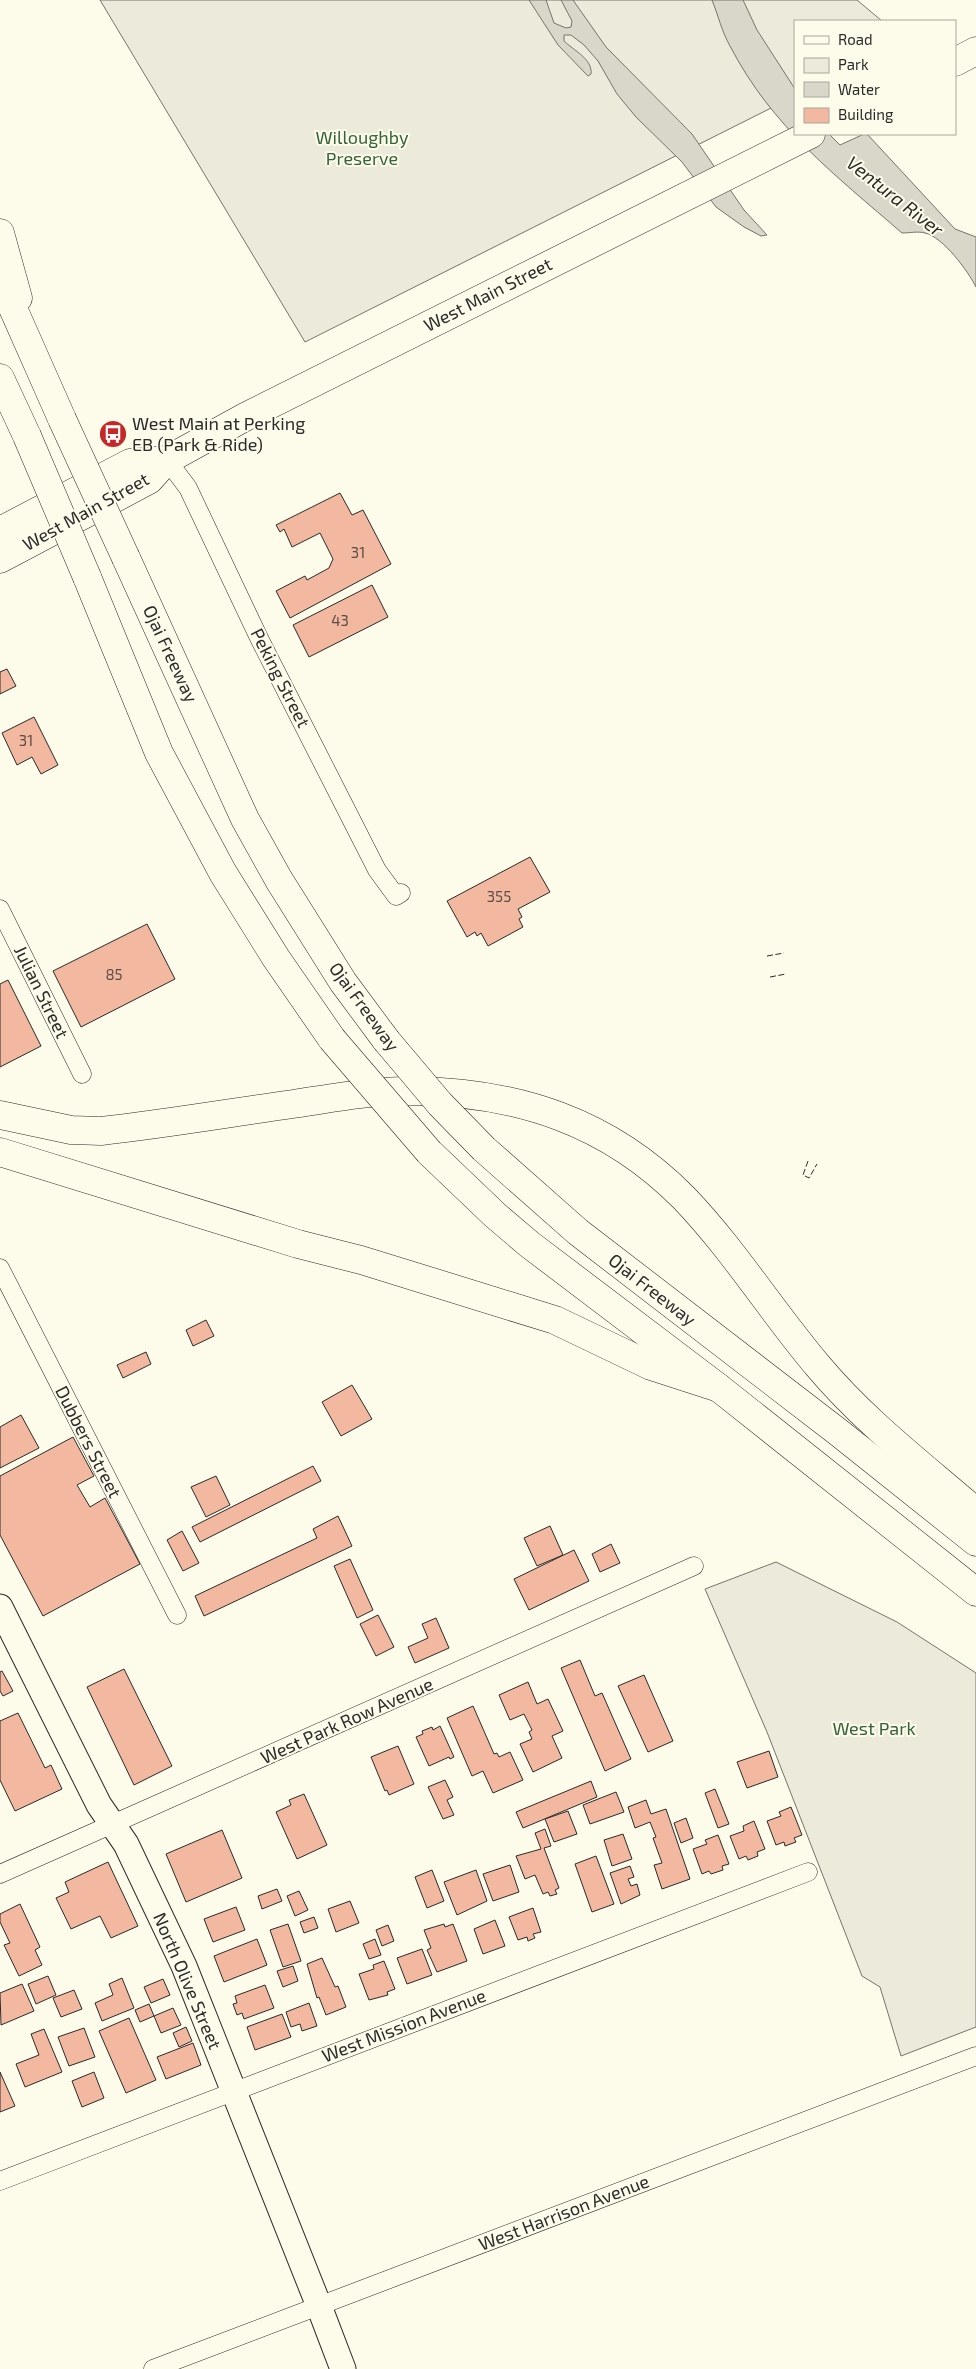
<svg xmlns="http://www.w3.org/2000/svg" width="976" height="2369" viewBox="0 0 976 2369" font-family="'Exo 2',sans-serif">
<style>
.green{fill:#ecebdb;stroke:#74746e}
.water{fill:#d8d7c9;stroke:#74746e}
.building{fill:#f2b8a0;stroke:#2b2b2b}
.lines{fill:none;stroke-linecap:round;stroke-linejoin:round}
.street-casing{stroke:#2b2b2b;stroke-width:19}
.secondary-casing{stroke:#2b2b2b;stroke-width:27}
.primary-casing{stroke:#2b2b2b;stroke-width:29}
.highway-casing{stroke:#2b2b2b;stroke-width:29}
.street{stroke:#fdfbea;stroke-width:18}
.secondary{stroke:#fdfbea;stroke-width:25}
.primary{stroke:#fdfbea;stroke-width:28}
.highway{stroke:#fdfbea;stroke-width:28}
.highway-bridge-casing{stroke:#2b2b2b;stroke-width:29;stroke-linecap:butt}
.highway-bridge{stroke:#fdfbea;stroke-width:28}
.fence{stroke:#2b2b2b;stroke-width:1;stroke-dasharray:6 2.5;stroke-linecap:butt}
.labels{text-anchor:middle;stroke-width:4;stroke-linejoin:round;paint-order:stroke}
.number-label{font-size:15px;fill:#5d4e48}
.park-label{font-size:18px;fill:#34623c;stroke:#fdfbea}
.street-label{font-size:18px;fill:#2b2b2b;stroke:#fdfbea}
.poi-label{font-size:18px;fill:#2b2b2b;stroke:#fdfbea;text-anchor:start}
.water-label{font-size:19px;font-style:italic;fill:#2b2b2b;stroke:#fdfbea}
</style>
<rect width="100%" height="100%" fill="#fdfbea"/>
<g class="green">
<polygon points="100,0 857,0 882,21 795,21 795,96 305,342"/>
<polygon points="776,1562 897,1622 976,1673 976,2027 901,2056 880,1987 862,1976 767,1732 705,1589"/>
</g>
<g class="water">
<path d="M529,0h17l8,23 12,5 5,-1 1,-6 -11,-21h12l33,47 86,87 52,76 23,25 -6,1 -17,-9 -28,-20 -34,-45 -46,-45 -19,-23 -19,-33 -14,-16 -13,-10h-7v6c9,9 29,18 27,33l-3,2 -30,-31z"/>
<path d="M712,0h31l14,30 38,59v45h34l11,11 24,-11 4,1 87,94 21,8v50c-8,-16 -33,-50 -51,-54 -7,-2 -16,0 -23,0 -67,-58 -130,-106 -172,-187 -8,-14 -12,-31 -18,-46z"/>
</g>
<g class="building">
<polygon points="340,493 352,515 363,510 391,564 290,618 276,591 305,576 307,580 329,568 333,559 320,533 292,547 284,529 280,532 276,525"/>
<polygon points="372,585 388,617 309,657 293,625"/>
<polygon points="7,669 16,686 0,694 0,672"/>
<polygon points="34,717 58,765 41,774 32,757 17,765 2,733"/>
<polygon points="530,857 550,892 518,909 522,917 519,919 523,927 488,946 481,933 477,936 475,932 467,937 447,901"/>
<polygon points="147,924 175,979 81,1027 53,971"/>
<polygon points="8,980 41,1046 0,1067 0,984"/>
<polygon points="206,1320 214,1336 193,1346 186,1330"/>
<polygon points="146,1352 151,1364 123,1378 117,1365"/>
<polygon points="352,1385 372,1419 341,1436 322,1402"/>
<polygon points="21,1415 39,1448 0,1468 0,1427"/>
<polygon points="73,1437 94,1476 77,1485 90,1507 105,1498 140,1564 43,1616 0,1535 0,1476"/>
<polygon points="313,1466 321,1481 200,1542 192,1527"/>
<polygon points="216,1476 230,1505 206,1517 191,1487"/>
<polygon points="338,1516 352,1546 204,1616 195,1596 317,1538 313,1529"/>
<polygon points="550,1526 563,1555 537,1566 524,1538"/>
<polygon points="182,1531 199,1563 183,1571 167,1540"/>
<polygon points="611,1544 620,1563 600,1572 592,1554"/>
<polygon points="574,1550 589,1581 529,1610 514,1579"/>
<polygon points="350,1559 373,1610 357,1618 334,1566"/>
<polygon points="378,1615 394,1647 376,1656 360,1624"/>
<polygon points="436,1618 449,1648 415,1663 408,1647 428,1638 422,1624"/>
<polygon points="580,1660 595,1696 602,1693 631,1759 605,1771 561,1668"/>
<polygon points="124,1669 172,1766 134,1785 87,1687"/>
<polygon points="2,1671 13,1691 3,1696 0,1691 0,1672"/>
<polygon points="644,1675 673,1741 648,1752 618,1686"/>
<polygon points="528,1682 537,1704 548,1699 563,1731 552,1736 562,1758 533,1772 520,1744 532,1739 529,1732 532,1730 524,1714 510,1720 499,1695"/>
<polygon points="473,1706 494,1754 497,1753 499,1757 510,1752 523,1780 493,1793 483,1771 472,1776 447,1718"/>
<polygon points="18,1713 45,1768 51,1765 62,1789 15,1811 0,1780 0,1721"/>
<polygon points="440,1726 454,1757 450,1759 449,1757 429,1766 416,1737 423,1734 422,1731 432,1727 433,1730"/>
<polygon points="398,1746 414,1784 389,1795 387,1790 385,1791 371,1757"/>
<polygon points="769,1751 778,1777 747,1788 737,1762"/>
<polygon points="445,1780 453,1797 447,1800 454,1815 443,1819 428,1787"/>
<polygon points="591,1781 597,1797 523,1828 516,1812"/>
<polygon points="715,1789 729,1824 718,1828 705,1793"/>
<polygon points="616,1792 624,1812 590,1824 583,1805"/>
<polygon points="304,1794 327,1845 297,1859 276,1812 291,1805 289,1800"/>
<polygon points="646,1800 651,1814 666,1809 690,1879 662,1889 654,1865 662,1863 653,1838 656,1837 650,1822 635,1828 628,1807"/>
<polygon points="791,1807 802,1835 794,1838 796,1842 785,1846 784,1842 776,1845 767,1821 781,1816 779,1812"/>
<polygon points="568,1811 577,1834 554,1842 545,1819"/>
<polygon points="686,1818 693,1838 681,1843 674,1823"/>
<polygon points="754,1821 765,1849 757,1852 758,1856 748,1860 746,1856 739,1859 730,1836 744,1831 743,1826"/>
<polygon points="545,1829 551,1846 544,1848 559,1888 555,1890 557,1894 550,1896 548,1892 543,1894 535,1875 525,1879 516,1856 541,1849 535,1833"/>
<polygon points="222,1830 242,1878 186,1902 166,1854"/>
<polygon points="623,1834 632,1859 612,1866 604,1840"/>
<polygon points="718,1835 729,1864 722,1866 723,1870 711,1874 709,1871 702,1874 693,1849 707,1844 705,1840"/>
<polygon points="596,1856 614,1904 592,1912 575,1864"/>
<polygon points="108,1862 138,1926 111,1938 100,1916 71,1929 56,1898 69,1892 65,1882"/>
<polygon points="510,1865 519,1892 493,1901 483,1874"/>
<polygon points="630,1866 634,1877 628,1879 631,1886 637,1884 640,1895 621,1904 610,1873"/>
<polygon points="432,1870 444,1901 427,1908 415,1877"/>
<polygon points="476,1870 487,1901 457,1915 444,1882"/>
<polygon points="277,1889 282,1901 262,1909 258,1896"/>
<polygon points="299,1891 308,1910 295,1916 287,1896"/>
<polygon points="350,1901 359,1923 336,1932 328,1909"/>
<polygon points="20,1904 40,1947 35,1950 42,1965 19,1976 4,1945 10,1943 0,1922 0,1914"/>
<polygon points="236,1907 245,1930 213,1942 204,1919"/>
<polygon points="533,1908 541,1932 533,1934 535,1938 528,1941 527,1937 518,1940 509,1917"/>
<polygon points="314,1917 318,1928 304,1933 300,1922"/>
<polygon points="495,1920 505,1946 483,1954 474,1929"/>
<polygon points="288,1924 301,1961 283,1967 270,1930"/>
<polygon points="444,1924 445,1927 453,1924 467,1961 437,1972 427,1950 431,1948 424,1930"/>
<polygon points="388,1925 394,1941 382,1946 376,1930"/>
<polygon points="257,1939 267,1965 224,1982 214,1956"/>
<polygon points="375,1939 381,1955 369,1959 363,1944"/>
<polygon points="422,1949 432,1975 407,1984 397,1958"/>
<polygon points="322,1958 335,1987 338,1986 346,2007 326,2015 319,1997 317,1998 307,1964"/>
<polygon points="384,1961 395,1989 387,1992 388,1995 369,2000 359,1974 374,1969 373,1965"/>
<polygon points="293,1966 298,1981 283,1987 277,1971"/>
<polygon points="48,1976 56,1995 36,2004 28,1984"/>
<polygon points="122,1978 134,2008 102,2021 95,2003 113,1995 109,1984"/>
<polygon points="163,1979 170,1995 151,2003 144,1987"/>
<polygon points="22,1984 34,2011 1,2025 0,1993"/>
<polygon points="265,1985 274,2008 244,2019 242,2013 237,2015 233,2004 237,2003 235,1996"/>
<polygon points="74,1990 82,2009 61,2017 53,1998"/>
<polygon points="309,2003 317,2026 302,2031 300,2024 291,2027 286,2012"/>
<polygon points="149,2004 154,2016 140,2022 135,2010"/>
<polygon points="173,2008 181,2025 161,2033 154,2016"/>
<polygon points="282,2014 291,2037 255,2050 247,2027"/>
<polygon points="129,2018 156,2080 126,2093 99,2031"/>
<polygon points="186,2027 192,2041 179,2047 173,2033"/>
<polygon points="84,2028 95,2057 69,2066 58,2037"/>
<polygon points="44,2029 62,2072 25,2087 16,2064 39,2055 31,2034"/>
<polygon points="193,2043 201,2065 166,2079 157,2057"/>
<polygon points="0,2072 15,2106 0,2112"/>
<polygon points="94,2072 104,2098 82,2107 72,2081"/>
</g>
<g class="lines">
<defs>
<g id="street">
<polyline points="167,460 188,488 259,638 377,870 396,896 401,893"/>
<polyline points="0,909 82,1074"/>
<polyline points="0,1268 177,1615"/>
<polyline points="0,1874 694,1566"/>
<polyline points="0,2181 808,1872"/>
<polyline points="153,2369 976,2056"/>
</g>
<polyline id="secondary" points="0,1607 99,1805 126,1844 184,1966 319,2306 343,2369"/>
<g id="primary">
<polyline points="955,62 976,51"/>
<polyline points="0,531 130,463 167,460"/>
<polyline points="0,559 149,480 167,460 245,417 811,134"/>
</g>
<g id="highway">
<polyline points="0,233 18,298"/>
<polyline points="0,279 62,419"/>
<polyline points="0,378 27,436"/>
<polyline points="126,558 245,819 279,880 343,982 386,1040"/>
<polyline points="87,577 159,753 223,873 276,958 332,1039"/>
<path d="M0,1115l71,15 30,1c64,-7 128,-18 192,-27 40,-6 80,-14 120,-13 105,1 196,31 271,107 50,52 88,114 134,168 46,55 104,99 158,146"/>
<polyline points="484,1149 578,1232 838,1432 976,1542"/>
<polyline points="0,1152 298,1244 361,1260 555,1320 651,1366 719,1388"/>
<polyline points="429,1152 495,1215 529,1244 719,1388 976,1592"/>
</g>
</defs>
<use href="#street" class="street-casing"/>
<use href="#secondary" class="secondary-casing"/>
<use href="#primary" class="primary-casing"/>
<use href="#highway" class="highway-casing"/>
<use href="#street" class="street"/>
<use href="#secondary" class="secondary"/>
<use href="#primary" class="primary"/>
<use href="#highway" class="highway"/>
<defs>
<g id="highway-bridge">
<polyline points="62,419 126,558"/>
<polyline points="27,436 87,577"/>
<polyline points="332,1039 429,1152"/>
<polyline points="386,1040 440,1104 484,1149"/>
</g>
</defs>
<use href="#highway-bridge" class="highway-bridge-casing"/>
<use href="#highway-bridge" class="highway-bridge"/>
<g class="fence">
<polyline points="767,956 784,953"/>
<polyline points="770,977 786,974"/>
<polyline points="808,1161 803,1175 809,1178 817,1164"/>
</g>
</g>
<defs>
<symbol id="bus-disc" viewBox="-11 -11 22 22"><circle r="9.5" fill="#c62828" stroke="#fdfbea"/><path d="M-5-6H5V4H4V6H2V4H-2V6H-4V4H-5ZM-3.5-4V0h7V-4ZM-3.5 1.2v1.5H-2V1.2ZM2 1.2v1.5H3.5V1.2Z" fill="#fff"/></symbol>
</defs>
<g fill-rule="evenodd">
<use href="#bus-disc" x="97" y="418" width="32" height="32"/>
</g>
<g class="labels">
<g class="number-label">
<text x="358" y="558">31</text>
<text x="340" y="626">43</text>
<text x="26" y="746">31</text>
<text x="499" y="902">355</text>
<text x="114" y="980">85</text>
</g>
<g class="park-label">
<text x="362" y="144">Willoughby<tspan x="362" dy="21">Preserve</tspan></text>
<text x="874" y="1735">West Park</text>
</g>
<g class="street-label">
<text transform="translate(488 295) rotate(-27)" y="6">West Main Street</text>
<text transform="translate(86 512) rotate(-29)" y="6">West Main Street</text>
<text transform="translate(170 654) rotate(65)" y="6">Ojai Freeway</text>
<text transform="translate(280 678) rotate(63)" y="6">Peking Street</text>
<text transform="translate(41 992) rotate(64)" y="6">Julian Street</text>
<text transform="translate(364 1007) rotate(54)" y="6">Ojai Freeway</text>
<text transform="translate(652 1290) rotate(38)" y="6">Ojai Freeway</text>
<text transform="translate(88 1442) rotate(63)" y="6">Dubbers Street</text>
<text transform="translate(347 1721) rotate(-24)" y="6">West Park Row Avenue</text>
<text transform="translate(187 1981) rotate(67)" y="6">North Olive Street</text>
<text transform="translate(404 2026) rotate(-21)" y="6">West Mission Avenue</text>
<text transform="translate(564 2213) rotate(-21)" y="6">West Harrison Avenue</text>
</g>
<g class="poi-label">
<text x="132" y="430">West Main at Perking<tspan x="132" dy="21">EB (Park &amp; Ride)</tspan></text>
</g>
<g class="water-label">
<text transform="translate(895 196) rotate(38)" y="7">Ventura River</text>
</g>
</g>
<rect x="794" y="20" width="162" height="115" fill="#fdfbea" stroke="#a9a89e"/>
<rect x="804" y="36" width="25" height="8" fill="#fdfbea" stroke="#a9a89e"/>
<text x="838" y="45" font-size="15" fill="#2b2b2b">Road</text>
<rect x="804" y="58" width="25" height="15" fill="#ecebdb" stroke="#a9a89e"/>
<text x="838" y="70" font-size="15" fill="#2b2b2b">Park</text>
<rect x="804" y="82" width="25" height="15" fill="#d8d7c9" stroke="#a9a89e"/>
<text x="838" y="95" font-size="15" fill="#2b2b2b">Water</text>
<rect x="804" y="108" width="25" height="15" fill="#f2b8a0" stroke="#a9a89e"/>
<text x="838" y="120" font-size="15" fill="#2b2b2b">Building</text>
</svg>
